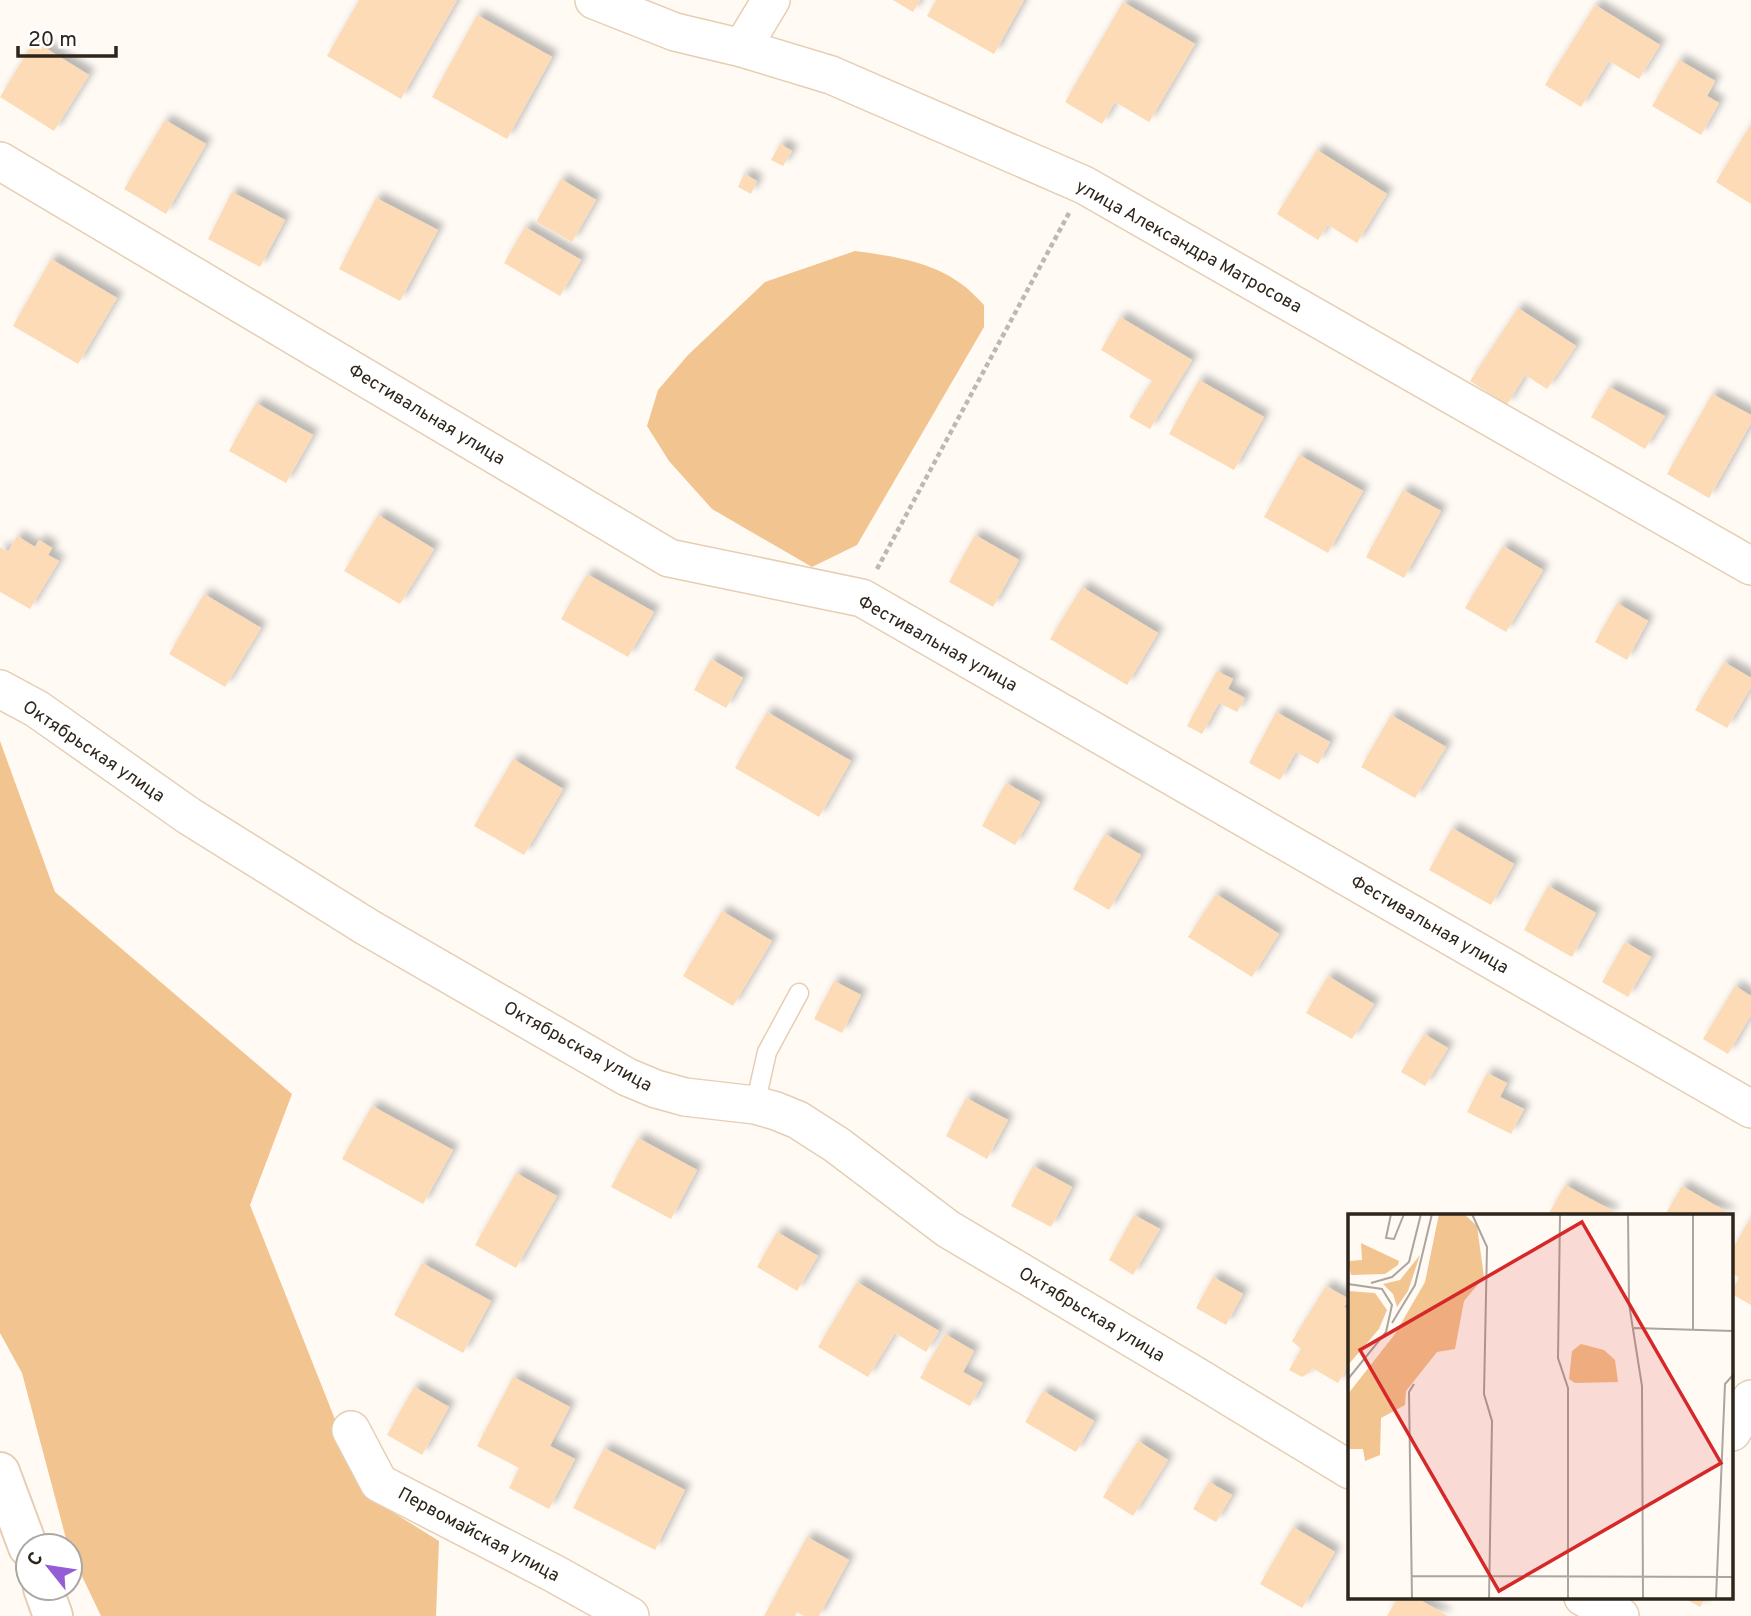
<svg xmlns="http://www.w3.org/2000/svg" width="1751" height="1616" viewBox="0 0 1751 1616" font-family="Overpass,sans-serif">
<style>
.green{fill:#f2c48f}
.building{fill:#fcdbb6;filter:url(#shadow)}
.lines{fill:none;stroke-linecap:round;stroke-linejoin:round}
.service-casing{stroke:#e6ceb3;stroke-width:21}
.minor-casing{stroke:#e6ceb3;stroke-width:40}
.primary-casing{stroke:#e6ceb3;stroke-width:42}
.path{stroke:#beb8b0;stroke-width:4.5;stroke-dasharray:5 3.5;stroke-linecap:butt}
.service{stroke:#fff;stroke-width:18}
.minor{stroke:#fff;stroke-width:37}
.primary{stroke:#fff;stroke-width:38}
.labels{text-anchor:middle;stroke-width:7;stroke-linejoin:round;paint-order:stroke}
.street-label{font-size:18px;fill:#2e251b;stroke:#fff}
.inset-road{fill:none;stroke:#aba59d;stroke-width:2}
.view{fill:#d62828;fill-opacity:0.15;stroke:#d62828;stroke-width:3.5}
.inset-edge{fill:none;stroke:#2e251b;stroke-width:3.5}
</style>
<defs>
<filter id="shadow"><feDropShadow dx="6" dy="-6" stdDeviation="3.5" flood-color="#0004"/></filter>
</defs>
<rect width="100%" height="100%" fill="#fffaf4"/>
<g class="green">
<path d="M855,251c37,5 74,10 105,32 9,6 16,14 24,22v22l-127,218 -45,22 -100,-58 -43,-48 -22,-35 11,-36 30,-35 77,-73z"/>
<polygon points="0,741 55,892 292,1094 250,1205 365,1495 439,1541 436,1616 101,1616 70,1551 70,1546 68,1546 22,1373 0,1333"/>
</g>
<g class="building">
<polygon points="359,0 457,0 401,99 327,56"/>
<polygon points="893,0 920,0 913,12"/>
<polygon points="936,0 1024,0 994,54 927,16"/>
<polygon points="1123,2 1195,44 1149,122 1115,102 1102,124 1065,102"/>
<polygon points="1595,5 1660,45 1639,79 1609,61 1581,107 1545,85"/>
<polygon points="477,15 552,57 507,139 432,97"/>
<polygon points="34,41 89,75 54,131 0,97"/>
<polygon points="1679,60 1715,81 1707,96 1719,103 1701,135 1652,106"/>
<polygon points="165,120 206,144 166,214 124,189"/>
<polygon points="1751,124 1751,204 1716,182"/>
<polygon points="780,144 792,151 783,166 771,160"/>
<polygon points="1317,150 1387,194 1357,243 1328,225 1318,240 1277,214"/>
<polygon points="744,174 757,181 751,194 738,187"/>
<polygon points="561,179 596,200 572,242 536,222"/>
<polygon points="232,192 285,220 260,267 208,239"/>
<polygon points="376,198 438,230 400,301 339,269"/>
<polygon points="525,227 581,260 560,296 504,263"/>
<polygon points="51,259 117,298 78,364 13,326"/>
<polygon points="1518,308 1576,346 1547,389 1525,375 1507,405 1470,381"/>
<polygon points="1120,317 1192,360 1150,429 1129,417 1152,381 1101,350"/>
<polygon points="1199,380 1264,417 1234,470 1169,434"/>
<polygon points="1609,387 1665,416 1645,449 1591,417"/>
<polygon points="1712,394 1751,415 1751,423 1709,498 1667,474"/>
<polygon points="256,403 313,435 286,483 229,451"/>
<polygon points="1299,455 1363,491 1328,553 1264,517"/>
<polygon points="1403,490 1441,511 1404,578 1366,557"/>
<polygon points="378,515 434,549 400,604 344,571"/>
<polygon points="975,535 1019,560 993,607 949,582"/>
<polygon points="17,536 35,547 39,540 52,548 48,555 59,561 30,609 0,592 0,547 8,552"/>
<polygon points="1503,546 1543,570 1506,632 1465,608"/>
<polygon points="587,574 654,612 628,657 561,619"/>
<polygon points="1082,587 1158,633 1127,685 1050,639"/>
<polygon points="204,594 261,628 225,687 169,654"/>
<polygon points="1617,603 1648,621 1627,660 1595,642"/>
<polygon points="711,659 743,678 726,708 694,690"/>
<polygon points="1724,662 1751,678 1751,687 1727,728 1695,710"/>
<polygon points="1217,671 1233,679 1228,689 1245,698 1237,712 1219,703 1202,734 1187,726"/>
<polygon points="767,712 851,761 819,817 735,768"/>
<polygon points="1276,712 1330,742 1318,764 1296,752 1280,780 1249,763"/>
<polygon points="1391,715 1446,747 1415,798 1361,767"/>
<polygon points="513,759 563,789 524,855 474,826"/>
<polygon points="1006,783 1040,802 1015,845 982,826"/>
<polygon points="1452,828 1514,864 1491,905 1429,870"/>
<polygon points="1105,834 1141,855 1109,910 1073,889"/>
<polygon points="1548,886 1596,913 1572,957 1524,930"/>
<polygon points="1216,894 1279,934 1252,977 1188,937"/>
<polygon points="722,911 772,941 733,1006 683,976"/>
<polygon points="1625,942 1651,957 1628,997 1602,982"/>
<polygon points="1328,976 1374,1004 1352,1039 1306,1013"/>
<polygon points="834,981 861,995 842,1033 814,1019"/>
<polygon points="1735,986 1751,996 1751,1015 1728,1054 1703,1039"/>
<polygon points="1424,1034 1448,1048 1425,1086 1401,1072"/>
<polygon points="1487,1073 1507,1083 1500,1097 1524,1109 1511,1134 1467,1112"/>
<polygon points="966,1098 1008,1120 987,1159 946,1136"/>
<polygon points="372,1106 453,1150 423,1204 342,1159"/>
<polygon points="638,1138 697,1170 671,1219 611,1187"/>
<polygon points="1033,1166 1072,1187 1051,1227 1011,1206"/>
<polygon points="516,1173 557,1196 516,1268 475,1245"/>
<polygon points="1565,1185 1613,1211 1611,1215 1548,1215"/>
<polygon points="1682,1186 1732,1215 1665,1215"/>
<polygon points="1134,1215 1160,1229 1133,1275 1109,1260"/>
<polygon points="1749,1220 1751,1221 1751,1305 1732,1294 1732,1290 1739,1278 1732,1273 1732,1250"/>
<polygon points="777,1232 818,1256 797,1291 757,1267"/>
<polygon points="422,1263 491,1301 463,1353 394,1315"/>
<polygon points="1213,1277 1243,1294 1226,1325 1196,1308"/>
<polygon points="857,1282 939,1331 926,1352 895,1333 868,1377 818,1347"/>
<polygon points="1326,1286 1349,1299 1344,1307 1350,1311 1350,1362 1338,1383 1312,1368 1309,1373 1302,1377 1289,1370 1301,1349 1292,1341"/>
<polygon points="945,1334 974,1351 963,1372 983,1383 970,1406 920,1378"/>
<polygon points="513,1377 570,1407 550,1446 575,1459 549,1509 509,1488 519,1468 477,1446"/>
<polygon points="414,1387 449,1407 422,1455 387,1435"/>
<polygon points="1043,1391 1094,1421 1076,1452 1025,1422"/>
<polygon points="1138,1441 1168,1460 1133,1516 1103,1497"/>
<polygon points="604,1448 685,1490 655,1550 573,1508"/>
<polygon points="1209,1482 1232,1495 1216,1522 1193,1509"/>
<polygon points="1293,1527 1335,1552 1302,1608 1260,1584"/>
<polygon points="807,1537 849,1560 819,1616 804,1616 797,1612 795,1616 764,1616"/>
<polygon points="1398,1597 1415,1597 1448,1616 1387,1616"/>
<polygon points="1682,1597 1706,1597 1700,1607"/>
</g>
<g class="lines">
<defs>
<polyline id="service" points="755,1105 767,1052 799,993"/>
<g id="minor">
<polyline points="594,0 675,32 742,48 831,75 1084,185 1751,566"/>
<polyline points="742,48 771,0"/>
<polyline points="0,161 669,558 862,598 1751,1109"/>
<polyline points="0,689 37,709 189,816 367,927 627,1077 656,1089 685,1097 755,1105 776,1111 798,1120 837,1145 948,1229 1194,1375 1350,1470"/>
<polyline points="351,1430 379,1483 555,1574 630,1616"/>
<polyline points="1732,1432 1751,1399"/>
<polyline points="1583,1597 1620,1616"/>
</g>
<g id="primary">
<polyline points="0,1472 28,1547"/>
<polyline points="43,1588 53,1616"/>
</g>
</defs>
<use href="#service" class="service-casing"/>
<use href="#minor" class="minor-casing"/>
<use href="#primary" class="primary-casing"/>
<polyline class="path" points="877,569 1069,213"/>
<use href="#service" class="service"/>
<use href="#minor" class="minor"/>
<use href="#primary" class="primary"/>
</g>
<g class="labels">
<g class="street-label">
<text transform="translate(1189 246) rotate(29)" y="6">улица Александра Матросова</text>
<text transform="translate(427 414) rotate(31)" y="6">Фестивальная улица</text>
<text transform="translate(938 643) rotate(29)" y="6">Фестивальная улица</text>
<text transform="translate(94 751) rotate(34)" y="6">Октябрьская улица</text>
<text transform="translate(1430 924) rotate(30)" y="6">Фестивальная улица</text>
<text transform="translate(578 1046) rotate(29)" y="6">Октябрьская улица</text>
<text transform="translate(1092 1314) rotate(31)" y="6">Октябрьская улица</text>
<text transform="translate(479 1534) rotate(28)" y="6">Первомайская улица</text>
</g>
</g>
<g transform="translate(1348 1214)">
<rect width="385" height="385" fill="#fffaf4"/>
<path d="M91,0h25l13,12 7,51 -20,24 -9,48 -18,3 -31,39 -1,14 -24,13 -1,37 -15,6 -2,-12h-15v-55l47,-60 30,-52zM13,29l38,18 -1,4 -13,9 -34,1 -3,-14 14,-1zM72,41l-12,36 -11,16 -4,-13 -10,-10 17,-4zM0,77l27,2 12,17 -8,19 -31,36zM233,130l23,6 11,10 3,22 -43,1 -6,-4 3,-28z" fill="#f2c48f"/>
<path class="inset-road" d="M43,0l-5,24 8,1 10,-25M124,0l15,33 -3,147 8,27 -3,178M280,0l1,90 13,82 1,213M212,1l-2,143 10,30v211M23,69l21,-6 17,-15 12,-48M0,70l34,5 10,16 -6,27 -38,47M44,109l23,-38 17,-71M286,114l99,3M345,115v-115M63,362l322,1M64,385l-3,-207 5,-8M368,385l9,-215 8,-9"/>
<path class="view" d="M234,8l139,241 -222,128 -139,-241z"/>
<rect width="385" height="385" class="inset-edge"/>
</g>
<g transform="translate(49 1567) rotate(300)"><circle r="33" fill="#ffffff" stroke="#aba8a4" stroke-width="2"/>
<path d="M0-5L12 26L0 18L-12 26Z" fill="#945dd5"/>
<text y="-10" font-size="19" font-weight="bold" text-anchor="middle" fill="#2e251b">С</text>
</g>
<path d="M18 46v10h98v-10" fill="none" stroke="#2e251b" stroke-width="3.5"/>
<text x="28" y="46" font-size="21" fill="#2e251b" stroke="#ffffff" stroke-width="5" paint-order="stroke">20 m</text>
</svg>
